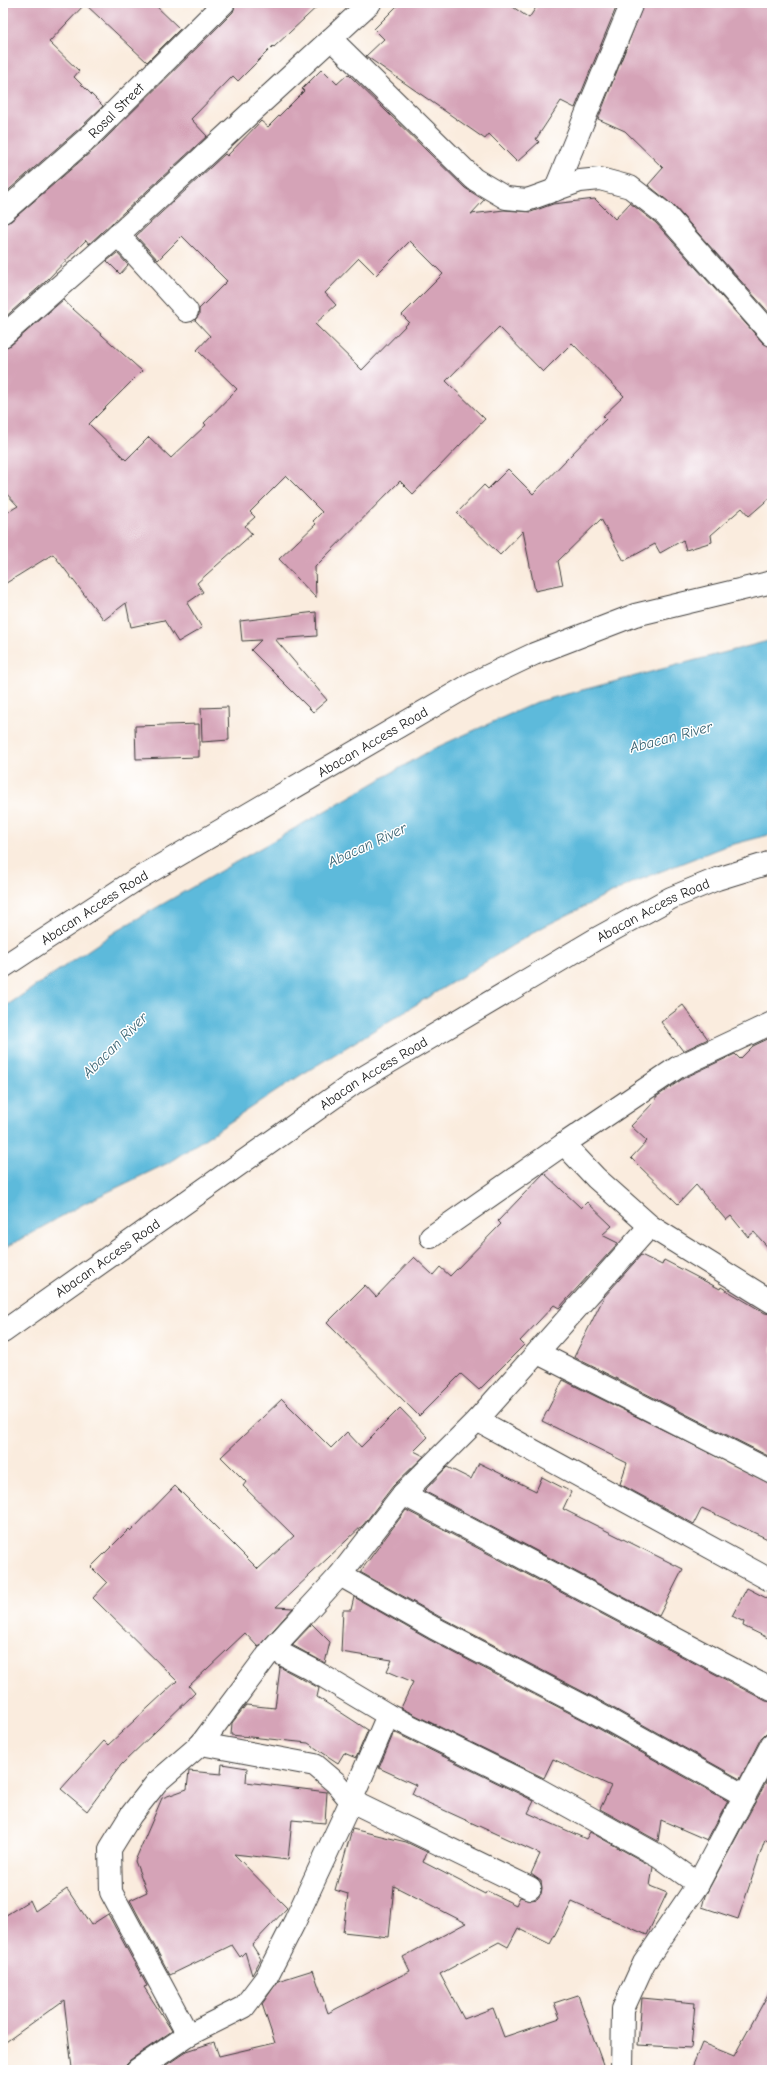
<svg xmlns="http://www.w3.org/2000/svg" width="775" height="2073" viewBox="0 0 775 2073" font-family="'Comic Neue',sans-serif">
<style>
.water{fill:#5dbadb;stroke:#3c6b7c}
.building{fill:#d5a3b7;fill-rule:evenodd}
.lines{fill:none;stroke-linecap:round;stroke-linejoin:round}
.minor-casing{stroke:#3d3b39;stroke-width:24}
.minor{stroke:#fff;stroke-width:22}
.labels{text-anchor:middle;stroke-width:3;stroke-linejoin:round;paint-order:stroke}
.street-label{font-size:14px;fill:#1c1c1c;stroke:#fff}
.water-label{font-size:15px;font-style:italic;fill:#396372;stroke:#fff}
</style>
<rect width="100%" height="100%" fill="#fff"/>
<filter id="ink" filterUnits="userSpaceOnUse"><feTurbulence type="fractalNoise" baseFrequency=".025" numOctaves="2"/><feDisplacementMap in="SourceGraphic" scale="8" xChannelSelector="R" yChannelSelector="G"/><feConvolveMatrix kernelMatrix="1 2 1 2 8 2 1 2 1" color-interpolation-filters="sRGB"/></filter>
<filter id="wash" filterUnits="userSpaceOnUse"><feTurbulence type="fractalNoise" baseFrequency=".012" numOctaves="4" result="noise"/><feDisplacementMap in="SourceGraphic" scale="16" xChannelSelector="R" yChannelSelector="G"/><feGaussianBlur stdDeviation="0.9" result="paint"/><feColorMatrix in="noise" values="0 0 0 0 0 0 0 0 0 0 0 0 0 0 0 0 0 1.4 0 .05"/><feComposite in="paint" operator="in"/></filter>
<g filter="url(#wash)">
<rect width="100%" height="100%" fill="#faecde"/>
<polygon class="water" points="772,640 772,834 723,847 634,882 541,928 301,1075 168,1163 87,1202 3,1249 3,1008 121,928 433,749 537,702"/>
<g id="blocks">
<g class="building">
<polygon points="3,3 153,3 180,29 147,62 85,4 49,42 79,71 74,77 103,106 81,127 3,195"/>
<polygon points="236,3 321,3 274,47 273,46 238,81 233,76 191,119 207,136 89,244 86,240 45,282 3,319 3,224 11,221 99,145 233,12"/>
<polygon points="400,3 507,3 529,18 539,3 618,3 575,108 561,101 536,139 539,142 517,162 489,134 485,139 366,56 384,39 374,29"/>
<polygon points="644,3 772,3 772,316 674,206 648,185 663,168 625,131 598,119"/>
<path d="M322,69l15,15 11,-10 117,114 19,12 -13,14 33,-4 27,2 22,-8 42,-5 20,20 15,-16 26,20 107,120 9,4v149l-23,20 -7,-8 -31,27 1,7 -26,8 -3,-10 -23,13 -5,-9 -31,17 -23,-42 -43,42 5,24 -28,6 -12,-60 -23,24 -43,-42 27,-28 4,4 20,-20 25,25 73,-75 -3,-3 21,-20 -52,-53 -29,29 -44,-45 -53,54 39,38 -72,75 -13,-13 -85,86 1,31 -37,-39 37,-35 -3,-3 9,-9 -36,-36 -36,36 5,5 -10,9 7,8 -55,49 6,9 -16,11 15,25 -24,14 -14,-22 -33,7 -5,-24 -22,17 -51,-66 -50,31v-70l15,-9 -15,-16v-142l8,-3 52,-45 79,71 -53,53 37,36 23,-23 22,21 35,-33 -2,-2 33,-34 -40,-39 13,-14 -15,-16 4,-5v-6l28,-28 -45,-45 -24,24 -22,-24 89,-82 2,2 34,-35 7,6 36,-36 -2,-2zM410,241l33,33 -41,41 7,7 -47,48 -47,-46 21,-19 -11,-12 34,-35 17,17z"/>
<polygon points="117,253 128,265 120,274 107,261"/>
<polygon points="316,612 317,636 275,639 327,700 313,712 251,650 261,640 242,641 240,621"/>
<polygon points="228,707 229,740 202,742 201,708"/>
<polygon points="199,724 199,757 136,759 135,726"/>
<polygon points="683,1005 708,1039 683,1051 661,1022"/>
<polygon points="772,1037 772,1252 754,1232 748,1237 731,1216 726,1220 696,1185 678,1204 631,1158 647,1141 631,1126 656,1100 656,1097 684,1078 735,1054 740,1059 753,1046"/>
<polygon points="544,1173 581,1208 587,1202 612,1226 602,1235 618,1243 559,1308 554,1305 520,1341 524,1345 479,1390 461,1374 419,1416 327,1323 365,1285 376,1297 414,1257 433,1275 440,1267 450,1276 501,1224 498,1221"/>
<polygon points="641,1255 662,1265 664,1260 720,1289 721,1287 765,1313 772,1314 772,1458 574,1357 604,1297"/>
<polygon points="563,1380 772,1484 772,1541 702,1508 694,1524 620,1484 627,1463 542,1421"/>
<polygon points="282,1399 331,1448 347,1432 361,1447 400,1408 428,1437 414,1451 424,1456 393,1486 364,1524 276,1607 293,1608 258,1647 245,1633 189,1686 195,1693 121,1765 87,1811 61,1789 104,1741 108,1745 177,1681 93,1598 107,1583 91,1567 129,1529 131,1531 175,1486 258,1569 294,1536 243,1486 246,1482 221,1457"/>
<polygon points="479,1463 536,1491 542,1477 571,1492 563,1509 683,1569 659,1616 424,1491 447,1467 471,1479"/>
<polygon points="406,1510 766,1701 772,1702 772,1732 766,1733 761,1738 740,1779 597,1699 440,1617 360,1572"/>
<polygon points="747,1588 772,1601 772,1640 743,1626 744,1622 732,1616"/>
<polygon points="354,1597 428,1639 585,1721 728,1801 707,1840 661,1820 658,1841 600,1809 611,1786 553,1759 544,1778 401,1708 413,1682 387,1671 392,1660 341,1652 343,1610 351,1610"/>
<polygon points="312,1624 330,1642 325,1663 292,1645"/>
<polygon points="278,1666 319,1688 317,1697 368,1730 356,1758 344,1753 338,1763 308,1743 231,1735 232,1723 246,1705 275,1708 280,1668"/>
<polygon points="394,1732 534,1801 528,1813 586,1839 590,1832 653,1867 650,1886 667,1893 647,1935 572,1902 550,1944 518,1928 508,1947 499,1942 440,1974 464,2019 493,2008 504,2037 560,2018 554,2003 578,1995 605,2070 159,2070 187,2051 214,2042 219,2056 275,2043 262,2004 278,1981 313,1970 328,2013 410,1971 403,1957 466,1923 394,1886 389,1937 343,1932 348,1894 335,1890 352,1829 406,1842 427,1852 423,1862 485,1894 487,1891 516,1905 520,1897 531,1900 537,1899 541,1894 542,1888 541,1881 531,1874 540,1854 424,1801 412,1794 416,1785 379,1768"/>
<polygon points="222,1764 247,1768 246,1782 327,1792 325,1823 292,1820 288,1860 234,1854 287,1908 252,1945 261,1959 252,1975 245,1952 240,1957 232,1945 170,1975 130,1900 147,1892 135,1861 162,1798 187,1789 189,1771 221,1774"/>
<polygon points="772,1771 772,1842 765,1840 738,1919 702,1907 705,1896"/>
<polygon points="67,1889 91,1925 108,1914 147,1986 144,1987 172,2031 130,2060 126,2064 125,2070 72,2068 64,2000 3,2044 3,1917 30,1900 35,1911"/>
<polygon points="772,1987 772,2070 691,2070 702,2043 734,2056"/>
<polygon points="642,1998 695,2003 691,2048 638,2045"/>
</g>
</g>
</g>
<g filter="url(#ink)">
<use href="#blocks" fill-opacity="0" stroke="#3d3b39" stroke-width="1"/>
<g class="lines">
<defs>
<g id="minor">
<polyline points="331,39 474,179 506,198 527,200 580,181 600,179 630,187 665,214 772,335"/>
<polyline points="555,190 632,3"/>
<path id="s1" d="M3,212l87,-76 134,-133"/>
<polyline points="118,235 187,311"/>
<polyline points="3,336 118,235 370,3"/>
<path id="s2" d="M3,967l131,-86 339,-198 61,-29 101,-39 137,-33"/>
<polyline points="564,1144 678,1067 772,1023"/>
<polyline points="650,1226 477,1420 403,1494 340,1575 272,1649 311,1669 388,1715 536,1788 659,1856 698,1884"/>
<polyline points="431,1237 564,1144 596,1178 650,1226 772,1302"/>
<path id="s3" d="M3,1332l351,-249 242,-144 75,-41 46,-19 55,-17"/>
<polyline points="538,1353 772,1472"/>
<polyline points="477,1420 772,1581"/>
<polyline points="403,1494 772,1690"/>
<polyline points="340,1575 434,1628 591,1710 745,1796"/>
<polyline points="201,1744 315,1765 335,1782 351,1801 388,1715"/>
<polyline points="188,2035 111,1892 110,1849 131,1815 157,1782 201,1744 272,1649"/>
<polyline points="137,2070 188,2035 244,2007 266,1978 295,1921 351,1801 530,1888"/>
<polyline points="622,2070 623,2009 644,1963 698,1884 772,1744"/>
</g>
</defs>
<use href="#minor" class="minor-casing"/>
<use href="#minor" class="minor"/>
</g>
</g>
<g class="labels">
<g class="street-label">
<text dy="5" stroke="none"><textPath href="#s1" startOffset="152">Rosal Street</textPath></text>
<text dy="5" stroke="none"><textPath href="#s2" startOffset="433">Abacan Access Road</textPath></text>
<text dy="5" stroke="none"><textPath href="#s2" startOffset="109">Abacan Access Road</textPath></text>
<text dy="5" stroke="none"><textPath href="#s3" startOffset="776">Abacan Access Road</textPath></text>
<text dy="5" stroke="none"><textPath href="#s3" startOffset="452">Abacan Access Road</textPath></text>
<text dy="5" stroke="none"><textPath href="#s3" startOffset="128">Abacan Access Road</textPath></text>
</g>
<g class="water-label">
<text transform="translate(671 737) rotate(-15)" y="5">Abacan River</text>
<text transform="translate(367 845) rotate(-25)" y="5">Abacan River</text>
<text transform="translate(115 1045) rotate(-45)" y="5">Abacan River</text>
</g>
</g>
<rect width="775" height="2073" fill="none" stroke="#fff" stroke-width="16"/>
</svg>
